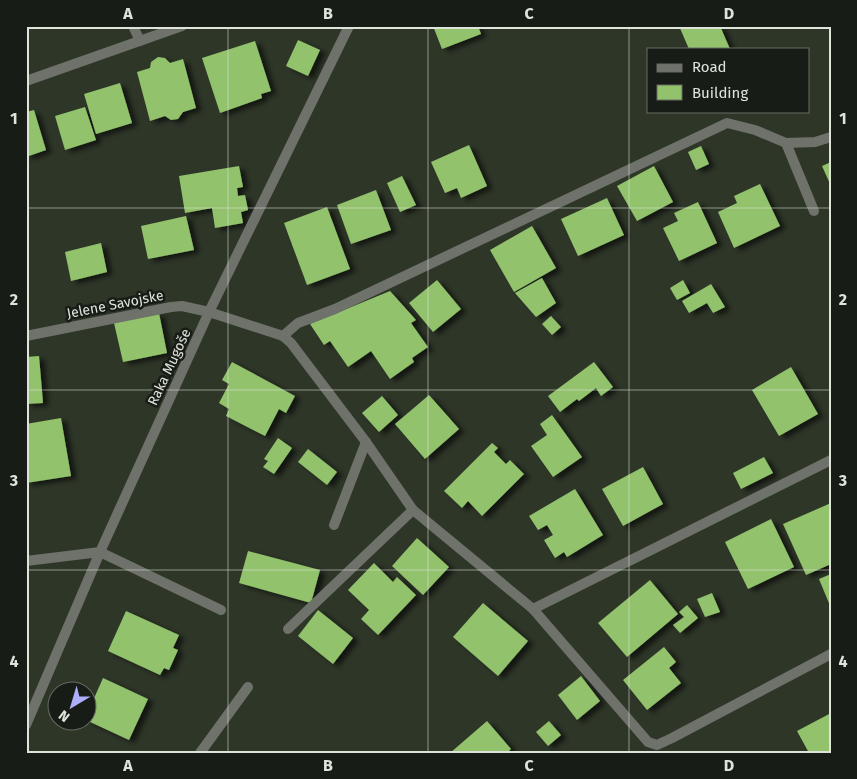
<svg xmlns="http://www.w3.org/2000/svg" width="857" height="779" viewBox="0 0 857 779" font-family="'Fira Sans',sans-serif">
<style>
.building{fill:#92c36c;filter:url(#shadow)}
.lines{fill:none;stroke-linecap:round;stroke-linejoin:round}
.service{stroke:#6e726b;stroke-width:10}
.minor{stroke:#6e726b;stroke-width:10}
.grid{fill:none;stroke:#dfe4db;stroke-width:1;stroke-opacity:0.55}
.labels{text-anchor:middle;stroke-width:5;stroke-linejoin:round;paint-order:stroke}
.street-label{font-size:14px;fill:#dfe4db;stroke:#181c16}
.neatline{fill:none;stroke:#dfe4db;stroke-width:2}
.grid-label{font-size:16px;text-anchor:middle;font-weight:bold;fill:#dfe4db}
</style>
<defs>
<filter id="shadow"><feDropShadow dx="5.5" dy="3" stdDeviation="2.5" flood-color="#0009"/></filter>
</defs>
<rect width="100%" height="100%" fill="#2e3628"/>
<g class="building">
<polygon points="433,26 478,26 481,34 442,49"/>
<polygon points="679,26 720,26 730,49 689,49"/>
<polygon points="298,40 320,50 308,76 286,66"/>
<polygon points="255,41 271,91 261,94 262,98 220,113 202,58"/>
<polygon points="158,57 165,58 170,63 183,59 196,108 183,112 178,119 171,120 165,116 150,121 137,72 150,68 151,62"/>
<polygon points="120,83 132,123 96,134 84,94"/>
<polygon points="85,107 96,140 65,150 55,116"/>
<polygon points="34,110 46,150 26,157 26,112"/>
<polygon points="469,145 487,186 461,198 457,188 445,193 431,162"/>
<polygon points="701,146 709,164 696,170 688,152"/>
<polygon points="831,162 831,186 822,166"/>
<polygon points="239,166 243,187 237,188 238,196 245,195 248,210 241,212 243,223 215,228 212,208 185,213 179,176"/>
<polygon points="654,166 673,202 637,221 617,186"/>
<polygon points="402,176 416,205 400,212 387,183"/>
<polygon points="760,184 780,226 734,248 718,212 737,203 734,196"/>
<polygon points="376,190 391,230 351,244 337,205"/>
<polygon points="607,198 624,235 578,256 561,219"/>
<polygon points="698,202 717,243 679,261 663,228 678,221 674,213"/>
<polygon points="327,207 350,269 307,285 284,223"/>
<polygon points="186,216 194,250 148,259 141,226"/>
<polygon points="532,226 556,268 514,292 490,250"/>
<polygon points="101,243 107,272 71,281 65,252"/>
<polygon points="542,278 556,303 536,317 515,293"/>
<polygon points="437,280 461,309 433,332 409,303"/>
<polygon points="683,280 690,293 677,300 670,288"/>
<polygon points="711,284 725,307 713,313 707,303 689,313 682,301"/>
<polygon points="390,291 416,320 411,323 428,347 412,358 414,362 390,379 371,351 348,367 330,341 324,345 310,324"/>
<polygon points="159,313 167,353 123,362 114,323"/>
<polygon points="551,316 561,327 552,335 542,324"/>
<polygon points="39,356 43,403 26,404 26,357"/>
<polygon points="232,362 295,396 286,413 279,409 265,436 226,416 229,409 219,403 229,384 222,380"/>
<polygon points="594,362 613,387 601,396 596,388 579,401 577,399 560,412 548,396"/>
<polygon points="791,367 818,414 779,436 752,390"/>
<polygon points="429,395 459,429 425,459 395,424"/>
<polygon points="382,396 398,415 379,432 362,413"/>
<polygon points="552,415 582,457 553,477 531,446 547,435 540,424"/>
<polygon points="61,418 71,476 26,483 26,424"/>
<polygon points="278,438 292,448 274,474 263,467 268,461 264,459"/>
<polygon points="492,443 498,448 494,452 506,464 510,460 524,474 482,516 468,501 462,508 444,491"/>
<polygon points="308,449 337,472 327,485 298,462"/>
<polygon points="764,457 773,473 741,489 733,473"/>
<polygon points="643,467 663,504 623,526 602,489"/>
<polygon points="575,489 603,535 567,557 564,552 555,558 544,540 553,535 547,525 538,530 529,516"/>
<polygon points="831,503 831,564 806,575 783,524"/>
<polygon points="771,519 794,567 748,589 725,542"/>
<polygon points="417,538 449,567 423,595 392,566"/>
<polygon points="248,551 320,570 311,603 239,583"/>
<polygon points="374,563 393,582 397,577 416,595 378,635 361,619 369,610 348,590"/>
<polygon points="831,574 831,608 819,579"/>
<polygon points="650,580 678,614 627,657 598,623"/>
<polygon points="712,593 720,612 705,617 697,599"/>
<polygon points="483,603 528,641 498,676 453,637"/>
<polygon points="687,605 698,618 680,633 673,625 684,617 679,612"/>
<polygon points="318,610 353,638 333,664 298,636"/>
<polygon points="126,611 179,635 173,648 178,650 169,670 164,668 160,675 108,651"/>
<polygon points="664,647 676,662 669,668 681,683 647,710 623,680"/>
<polygon points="581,676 600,701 577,720 558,695"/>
<polygon points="103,678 148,699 129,740 88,721 88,712"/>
<polygon points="831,713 831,753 809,753 797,731"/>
<polygon points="487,721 511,749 507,753 450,753"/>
<polygon points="549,721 561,735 548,746 536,732"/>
</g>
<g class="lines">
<g class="service">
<polyline points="786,143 814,211"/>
<polyline points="334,525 366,442"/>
<polyline points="26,561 100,552 221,610"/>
<polyline points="288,629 413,510"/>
<polyline points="200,753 248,687"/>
</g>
<g class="minor">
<polyline points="133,26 140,41"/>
<polyline points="26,81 182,26"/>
<polyline points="26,336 171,307 182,306 209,312 283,336 291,343 366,442 413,510 533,609 648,742 657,745 672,738 831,654"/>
<polyline points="283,336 298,323 335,309 727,123 755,130 786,143 815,142 831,137"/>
<polyline points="533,609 831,460"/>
<polyline points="26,725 100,552 209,312 349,26"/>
</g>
</g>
<path class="grid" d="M228,26v727M428,26v727M629,26v727M26,208h805M26,390h805M26,570h805"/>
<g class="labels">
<g class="street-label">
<text transform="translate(115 304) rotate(-11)" y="5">Jelene Savojske</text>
<text transform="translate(169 367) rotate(-65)" y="5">Raka Mugoše</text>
</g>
</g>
<rect width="857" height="779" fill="none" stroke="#181c16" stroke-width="55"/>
<rect x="647" y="48" width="162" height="65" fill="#181c16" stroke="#686c65"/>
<rect x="657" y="64" width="25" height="8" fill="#6e726b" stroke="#686c65"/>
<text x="692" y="72" font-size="15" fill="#dfe4db">Road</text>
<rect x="657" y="85" width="25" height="15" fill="#92c36c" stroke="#686c65"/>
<text x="692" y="98" font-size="15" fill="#dfe4db">Building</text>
<g transform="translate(72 706) rotate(218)"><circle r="24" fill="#181c16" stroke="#686c65"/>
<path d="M0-4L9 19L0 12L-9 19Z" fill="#adaffb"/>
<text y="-8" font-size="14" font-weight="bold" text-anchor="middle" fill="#dfe4db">N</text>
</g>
<rect x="28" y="28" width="802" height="724" class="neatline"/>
<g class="grid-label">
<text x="128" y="19">A</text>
<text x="328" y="19">B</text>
<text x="529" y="19">C</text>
<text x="729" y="19">D</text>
<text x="14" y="124">1</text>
<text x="843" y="124">1</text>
<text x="14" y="305">2</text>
<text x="843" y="305">2</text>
<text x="14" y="486">3</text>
<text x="843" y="486">3</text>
<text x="14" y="667">4</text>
<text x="843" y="667">4</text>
<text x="128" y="771">A</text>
<text x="328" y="771">B</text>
<text x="529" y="771">C</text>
<text x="729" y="771">D</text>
</g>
</svg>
